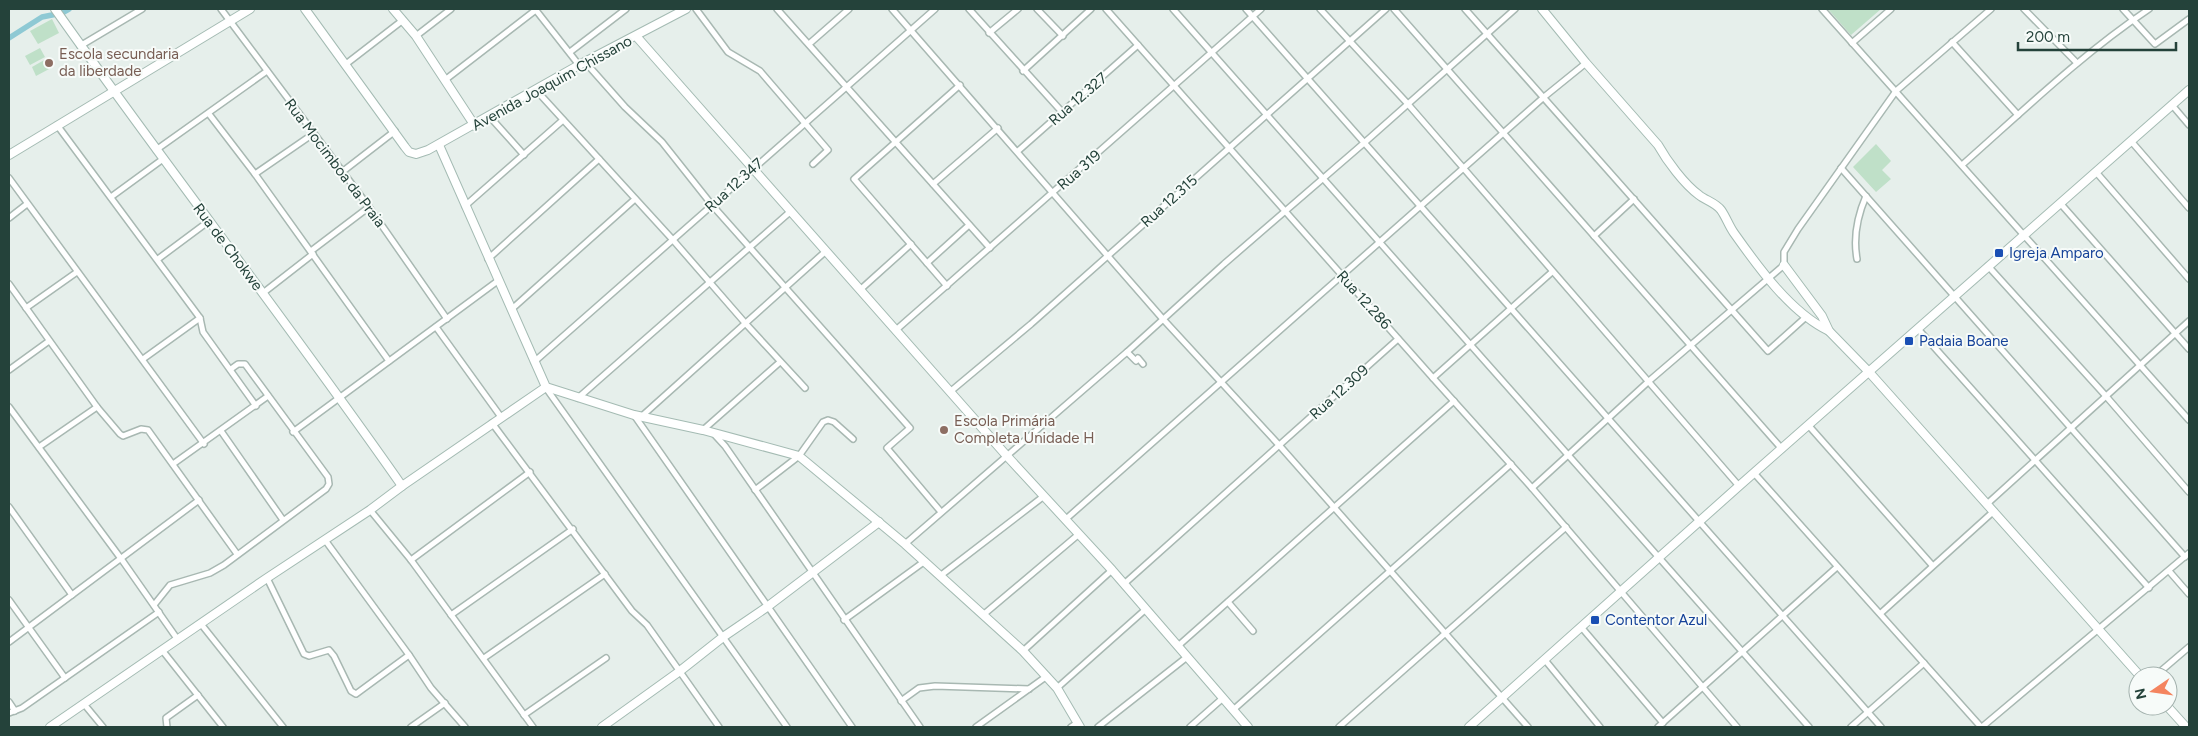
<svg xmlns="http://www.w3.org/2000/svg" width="2198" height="736" viewBox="0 0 2198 736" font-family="Figtree,sans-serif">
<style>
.green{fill:#bfe0c8}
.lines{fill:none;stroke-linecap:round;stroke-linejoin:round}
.canal{stroke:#8ec9d4;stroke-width:5.5}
.street-casing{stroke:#a8b8b2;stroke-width:8}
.secondary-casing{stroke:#a4bbb3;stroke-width:10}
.street{stroke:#fff;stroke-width:5}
.secondary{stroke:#fff;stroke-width:8}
.education-dot{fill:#8d6e63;stroke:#f7fbf9;stroke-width:2}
.transit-dot{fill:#1a4fb4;stroke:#f7fbf9;stroke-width:2}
.labels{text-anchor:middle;stroke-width:4;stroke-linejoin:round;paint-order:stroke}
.education-label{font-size:15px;fill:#785e54;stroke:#f7fbf9;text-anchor:start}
.street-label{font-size:15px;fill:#24423a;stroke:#f7fbf9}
.transit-label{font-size:15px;fill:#164399;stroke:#f7fbf9;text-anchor:start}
</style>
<rect width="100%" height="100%" fill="#e6efeb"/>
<g class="green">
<polygon points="1828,9 1881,9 1851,35"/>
<polygon points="52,19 59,33 38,44 30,31"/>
<polygon points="40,48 45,57 30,65 25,56"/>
<polygon points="46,59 51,68 36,76 32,67"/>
<polygon points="1876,144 1891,161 1882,170 1891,179 1876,192 1853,167"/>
</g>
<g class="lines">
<polyline class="canal" points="9,38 42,17 62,13 69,9"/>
<defs>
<g id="street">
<polyline points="221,9 369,207 447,319"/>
<polyline points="535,9 579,65"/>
<polyline points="696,9 728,52 760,71 828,150 813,164"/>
<polyline points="777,9 990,248"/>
<polyline points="892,9 1162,318 1279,445 1528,727"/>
<polyline points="969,9 1063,113"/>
<polyline points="1037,9 1063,36"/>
<polyline points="1106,9 1433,378 1532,488 1737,727"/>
<polyline points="1173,9 1809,727"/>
<polyline points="1246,9 1881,727"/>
<polyline points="1320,9 1407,103 1739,486"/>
<polyline points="1394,9 1782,449"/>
<polyline points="1465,9 1768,351 1806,317"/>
<polyline points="1822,9 2189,420"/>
<polyline points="2024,9 2077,63"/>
<polyline points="2123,9 2155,44 2189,19"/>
<polyline points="989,33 1018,9"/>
<polyline points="416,36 451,9"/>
<polyline points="1952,42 2018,115"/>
<polyline points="1852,43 1891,9"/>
<polyline points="809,44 849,9"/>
<polyline points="80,46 142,9"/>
<polyline points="570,52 626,9"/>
<polyline points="586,63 625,107 662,142 712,205 910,428 887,448 941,512"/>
<polyline points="346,64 403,20"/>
<polyline points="1023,71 1091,9"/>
<polyline points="445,80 537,9"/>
<polyline points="536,90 673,240 746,324 805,388"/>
<polyline points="2172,105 2189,125"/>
<polyline points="209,114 255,174 389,361"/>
<polyline points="490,117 524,155"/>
<polyline points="57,125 200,318 203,332 256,406"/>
<polyline points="2131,141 2189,208"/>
<polyline points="156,150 267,71"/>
<polyline points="1018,151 1138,45"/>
<path d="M1962,165c61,-54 120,-111 187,-156"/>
<polyline points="1841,168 2185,557"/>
<polyline points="342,172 395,131"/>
<polyline points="2096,172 2189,279"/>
<polyline points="255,174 313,134"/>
<polyline points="9,178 204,444"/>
<polyline points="933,184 998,128"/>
<polyline points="111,197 163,159"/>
<polyline points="2060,203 2189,349"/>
<polyline points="465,206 563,120"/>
<polyline points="9,218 27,204"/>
<polyline points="1594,236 1634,199"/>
<polyline points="311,251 369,207"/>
<polyline points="158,259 209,221"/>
<polyline points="488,259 599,159"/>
<path d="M1857,259c-4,-22 0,-42 9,-63"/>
<polyline points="927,263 969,225"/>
<polyline points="1988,266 2105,395 2189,492"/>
<polyline points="9,284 97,407 120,434 123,436 141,429 148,430 237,554"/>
<polyline points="947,286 854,179 960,85"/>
<polyline points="861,289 911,244"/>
<polyline points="263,293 313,254"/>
<polyline points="26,308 77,272"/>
<polyline points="513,308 635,199"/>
<polyline points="436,327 501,417"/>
<polyline points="1918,329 2149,588"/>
<polyline points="896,330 1261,9"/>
<polyline points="1127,352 1136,361 1138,358 1143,364"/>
<polyline points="143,359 200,318"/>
<polyline points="534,362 935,9"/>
<polyline points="9,370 49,341"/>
<polyline points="1433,378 1552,272"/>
<polyline points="546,388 787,727"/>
<polyline points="951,391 1031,324 1386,9"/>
<polyline points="578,398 791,211"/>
<polyline points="9,407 122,560 178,640"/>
<polyline points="634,415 852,727"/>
<polyline points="642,416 826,251"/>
<polyline points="492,423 632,611 647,625 719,727"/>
<polyline points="1809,426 1932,565"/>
<polyline points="703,430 780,362"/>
<polyline points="221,431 283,520"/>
<polyline points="293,432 499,280"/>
<polyline points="714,434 725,446 920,727"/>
<polyline points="39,447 97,407"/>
<polyline points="173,464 268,396"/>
<polyline points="1754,473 1981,727"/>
<polyline points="1532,488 1649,381 1784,265 1784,252 1798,229 1896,91 1991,9"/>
<polyline points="755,490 799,456 823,422 828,420 834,422 853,439"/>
<polyline points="1987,504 2189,321"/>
<polyline points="9,507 72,595"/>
<polyline points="370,510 411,560 533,727"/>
<polyline points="1066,519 1544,97 1586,63"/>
<polyline points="905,544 1127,352 1224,264 1364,143 1515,9"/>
<polyline points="411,560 530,472"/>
<polyline points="2169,571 2189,594"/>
<polyline points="940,576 1044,496"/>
<polyline points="267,578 304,654 309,656 329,650 334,656 351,691 356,694 409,655 325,540"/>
<polyline points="1124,584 1398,339"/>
<polyline points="9,600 65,678"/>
<polyline points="1228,602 1253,631"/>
<polyline points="154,605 170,585 210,573 224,565 326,489 329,484 328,477 245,364 238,364 231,369"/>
<polyline points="1881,613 1994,511"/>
<polyline points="451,615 573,529"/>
<polyline points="983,615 1079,534"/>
<polyline points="844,620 925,561"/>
<polyline points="201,624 283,727"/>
<polyline points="1582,628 1663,723"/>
<polyline points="9,642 199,500"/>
<polyline points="1178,646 1454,401"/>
<polyline points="162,650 223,727"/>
<polyline points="1023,651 1112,570"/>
<polyline points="409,655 431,688 465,727"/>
<polyline points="484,658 605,574"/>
<polyline points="1545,660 1600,727"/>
<polyline points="2155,676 2189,647"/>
<polyline points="1057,688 1146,609"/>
<polyline points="901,701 919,688 935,686 1029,689"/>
<polyline points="9,702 15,711"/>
<polyline points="84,704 103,727"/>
<polyline points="1233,710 1511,464"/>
<polyline points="9,713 22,708 159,612"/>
<polyline points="524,715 606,658"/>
<polyline points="167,727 166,718 198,695"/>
<polyline points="411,727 445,703"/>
<polyline points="976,727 1047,676"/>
<polyline points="1071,727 1077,723"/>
<polyline points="1098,727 1187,657"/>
<polyline points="1190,727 1223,698"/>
<polyline points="1339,727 1566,527"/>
<polyline points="1658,727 1837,567"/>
<polyline points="1851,727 1924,663"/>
<polyline points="1982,727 2189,553"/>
</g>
<g id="secondary">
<path d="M55,9c113,160 234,315 347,477"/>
<polyline points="305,9 405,147 409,152 416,154 428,150 579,65 686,9"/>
<polyline points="393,9 416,36 475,126"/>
<path d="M1542,9l44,54 72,82c9,16 26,39 41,50 6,5 17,8 22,15 5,7 8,16 13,23 24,34 57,80 95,98"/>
<polyline points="636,36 1006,455 1112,570 1248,727"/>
<polyline points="439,145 546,387 634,415 703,430 799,456 905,544 1023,651 1057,688 1080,727"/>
<polyline points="9,155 250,9"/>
<polyline points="1784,265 1822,316 1829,331 1869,372 2140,676"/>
<polyline points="2167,706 2186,727"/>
<polyline points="50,727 267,578 370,510 402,486 546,387"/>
<polyline points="602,727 680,671 723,637 767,607 879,522"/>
<polyline points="1469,727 1739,486 2189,90"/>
</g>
</defs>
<use href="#street" class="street-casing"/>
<use href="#secondary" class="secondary-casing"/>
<use href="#street" class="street"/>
<use href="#secondary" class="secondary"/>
</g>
<g class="education-dot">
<circle cx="49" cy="63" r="5"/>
<circle cx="944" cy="430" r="5"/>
</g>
<g class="transit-dot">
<rect x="1994" y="248" width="10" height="10" rx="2.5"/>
<rect x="1904" y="336" width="10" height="10" rx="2.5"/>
<rect x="1590" y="615" width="10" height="10" rx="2.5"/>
</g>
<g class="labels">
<g class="education-label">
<text x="59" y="59">Escola secundaria<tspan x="59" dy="17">da liberdade</tspan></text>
<text x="954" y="426">Escola Primária<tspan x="954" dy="17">Completa Unidade H</tspan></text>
</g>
<g class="street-label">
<text transform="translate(552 83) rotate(-29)" y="5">Avenida Joaquim Chissano</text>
<text transform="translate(1078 99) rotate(-41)" y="5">Rua 12.327</text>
<text transform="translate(335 163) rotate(53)" y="5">Rua Mocimboa da Praia</text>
<text transform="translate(1079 170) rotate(-41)" y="5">Rua 319</text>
<text transform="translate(734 185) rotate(-42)" y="5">Rua 12.347</text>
<text transform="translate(1169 201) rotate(-42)" y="5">Rua 12.315</text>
<text transform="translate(228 247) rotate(53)" y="5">Rua de Chokwe</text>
<text transform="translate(1364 300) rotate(48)" y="5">Rua 12.286</text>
<text transform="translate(1339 392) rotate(-42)" y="5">Rua 12.309</text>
</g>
<g class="transit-label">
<text x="2009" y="258">Igreja Amparo</text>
<text x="1919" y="346">Padaia Boane</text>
<text x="1605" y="625">Contentor Azul</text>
</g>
</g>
<rect width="2198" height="736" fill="none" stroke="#24423a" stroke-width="20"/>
<g transform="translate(2153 691) rotate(257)"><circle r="24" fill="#f7fbf9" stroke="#a3b1ad"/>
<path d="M0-4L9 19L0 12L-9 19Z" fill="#f4845f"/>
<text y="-8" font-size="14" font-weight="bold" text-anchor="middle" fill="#24423a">N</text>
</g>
<path d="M2018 42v8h158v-8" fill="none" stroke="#24423a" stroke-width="2.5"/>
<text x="2026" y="42" font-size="15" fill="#24423a" stroke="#f7fbf9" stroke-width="4" paint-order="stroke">200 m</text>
</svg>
